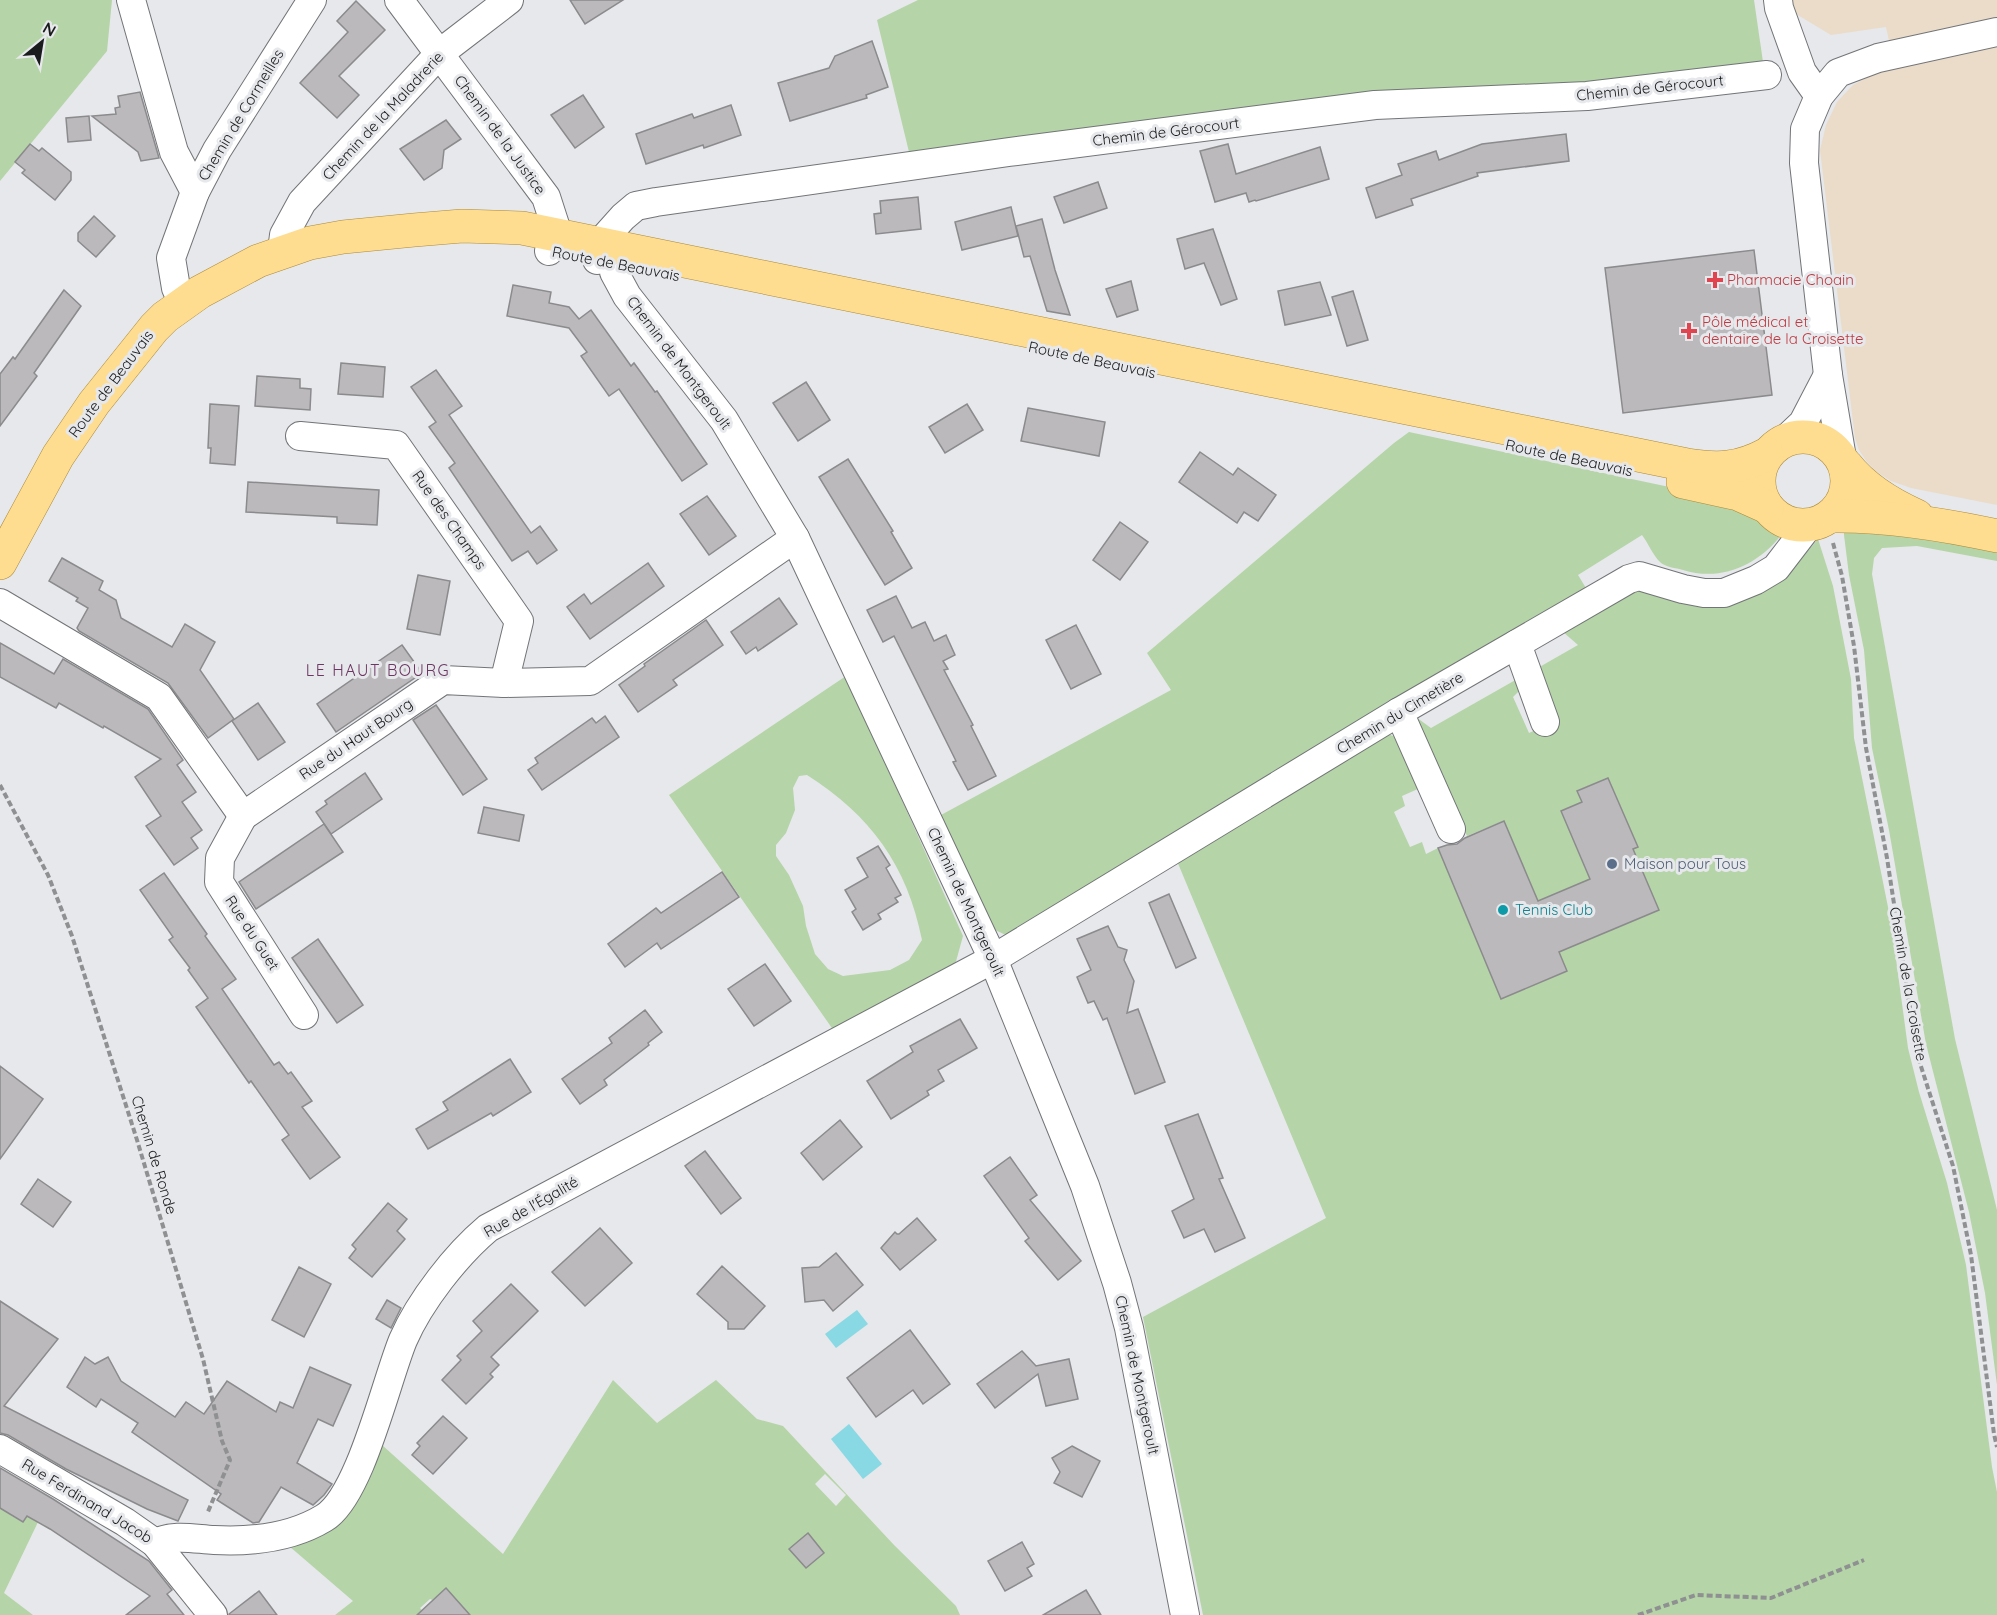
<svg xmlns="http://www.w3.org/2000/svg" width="1997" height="1615" viewBox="0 0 1997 1615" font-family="Quicksand,sans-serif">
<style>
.industrial{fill:#eadcc8}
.green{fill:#b5d4a7;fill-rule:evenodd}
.water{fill:#88d9e4}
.building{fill:#bbb9bc;stroke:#8b8a8d;stroke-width:1.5}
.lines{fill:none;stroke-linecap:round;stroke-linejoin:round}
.minor-casing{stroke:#727477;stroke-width:30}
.major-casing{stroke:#ae8a37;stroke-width:34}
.path{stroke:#8e9092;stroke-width:4;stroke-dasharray:6 3;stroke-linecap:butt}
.minor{stroke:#fff;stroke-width:28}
.major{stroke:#fedc90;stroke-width:33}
.health-dot{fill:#e0444e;stroke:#e6e8eb;stroke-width:2}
.service-dot{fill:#5c6f8a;stroke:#e6e8eb;stroke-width:2}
.culture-dot{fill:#0f9aa8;stroke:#e6e8eb;stroke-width:2}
.labels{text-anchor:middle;stroke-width:6;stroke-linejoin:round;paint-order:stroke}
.street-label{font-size:15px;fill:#1a1b1c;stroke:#e6e8eb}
.health-label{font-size:15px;fill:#be3a42;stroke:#e6e8eb;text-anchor:start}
.service-label{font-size:15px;fill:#4e5e75;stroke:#e6e8eb;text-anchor:start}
.culture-label{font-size:15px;fill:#0d838f;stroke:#e6e8eb;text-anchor:start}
.neighbourhood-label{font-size:16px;letter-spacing:1.5px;fill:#6e3663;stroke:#e6e8eb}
</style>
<rect width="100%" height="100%" fill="#e6e8eb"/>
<polygon class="industrial" points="1790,0 1997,0 1997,505 1911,488 1891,481 1877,472 1867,462 1859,450 1855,438 1820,150 1826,125 1837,102 1853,85 1872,75 1895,68 1886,27 1831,35 1791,11"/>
<g class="green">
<polygon points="0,0 112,0 107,51 0,181"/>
<polygon points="918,0 1754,0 1763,62 1677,81 1264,106 909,152 877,20"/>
<path d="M1409,432l303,64 70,38c-24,31 -60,48 -99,36 -7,-2 -18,-3 -23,-8 -7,-7 -12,-19 -18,-27l-64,40 11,18 -579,344 -17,-8 -52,-114 230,-125 -24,-37 247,-210z"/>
<polygon points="1852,527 1997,550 1997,561 1917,546 1882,548 1874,558 1872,574 1955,1039 1997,1210 1997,1385 1985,1293 1969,1212 1926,1044 1889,830 1872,748 1864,650 1849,575 1844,535 1844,531"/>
<path d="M1818,539l15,47 18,93 3,59 37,184 17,126 11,44 28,91 19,82 26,202 5,25v123h-794l-60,-298 183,-99 -149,-357 211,-127 10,4 22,50 -18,8 3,10 -11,6 16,35 12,-5 4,12 12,-6 63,151 66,-28 -64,-150 -36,15 -54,-121 18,13 88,-50 4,9 -10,10 16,36 26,-12 -19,-52 42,-24 -16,-14 70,-44 153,-9zM1608,778l30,69 -5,2 26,61 -67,28 -2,-59 -29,-68 21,-9 -4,-12z"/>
<path d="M846,676l117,260 -8,29 -121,66 -165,-236zM807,775c64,41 100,90 115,165l-13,20 -19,10 -47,6 -15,-7 -13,-15 -9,-28 -3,-20 -14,-31 -13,-19v-11l10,-12 9,-23 -2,-22 6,-12z"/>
<path d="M613,1380l44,43 59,-43 41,39 26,7 111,119 62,61 4,9h-490l-40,-16 -10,9 6,7h-91l18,-14 -64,-55 93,-101 121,109zM825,1474l21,21 -10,11 -21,-22z"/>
<polygon points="0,1500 12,1516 23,1522 27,1516 38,1522 4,1593 33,1615 0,1615"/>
</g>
<g class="water">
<polygon points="857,1310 868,1324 836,1348 825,1334"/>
<polygon points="849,1424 882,1464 863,1479 831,1439"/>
</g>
<g class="building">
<polygon points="570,0 623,0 585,24"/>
<polygon points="356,1 385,30 339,76 359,95 337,118 300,83 348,32 337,21"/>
<polygon points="872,41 888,87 866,95 867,98 790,121 778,83 829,68 835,56"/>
<polygon points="140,92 159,158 141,161 138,152 92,116 116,114 115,108 120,107 118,96"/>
<polygon points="583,95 604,127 575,148 551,115"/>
<polygon points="731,105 741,135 704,148 703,145 646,164 636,134 692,114 694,118"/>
<polygon points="89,116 91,140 68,142 66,118"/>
<polygon points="446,120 461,139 444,150 442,168 424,180 400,149"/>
<polygon points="1566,134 1569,161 1477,173 1478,176 1411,199 1413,205 1376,218 1366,188 1402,175 1398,164 1436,151 1439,160 1482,144"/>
<polygon points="30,144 39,151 42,148 71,172 71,180 55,200 22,173 25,170 15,162"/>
<polygon points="1228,144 1236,174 1320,147 1329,179 1256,201 1255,200 1249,202 1246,193 1215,202 1200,151"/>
<polygon points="1098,182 1107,208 1064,223 1054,197"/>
<polygon points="918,197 921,229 876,234 874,214 881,213 880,201"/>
<polygon points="1011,207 1018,236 962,250 955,222"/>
<polygon points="94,216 115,236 96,257 78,241 78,233"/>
<polygon points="1042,219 1055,270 1070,315 1047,311 1030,256 1024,257 1016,226"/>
<polygon points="1213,229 1237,299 1221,305 1204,263 1185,269 1177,239"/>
<polygon points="1754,250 1772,395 1623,413 1605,268"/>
<polygon points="1131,281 1138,310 1117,317 1106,289"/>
<polygon points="1320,282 1331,315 1285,325 1278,291"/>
<polygon points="513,285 551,292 549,303 569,307 579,319 591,310 631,366 634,363 655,392 657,391 707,464 682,481 619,389 609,396 581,356 587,352 569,328 507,316"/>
<polygon points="64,290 81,306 34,373 37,376 0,426 0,374 13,357 15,359"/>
<polygon points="1353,291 1368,340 1347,346 1332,297"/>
<polygon points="341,363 385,367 383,397 338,394"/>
<polygon points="436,370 462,406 449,415 531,533 540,526 557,550 537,564 528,551 512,561 449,468 455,463 429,427 436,422 411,387"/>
<polygon points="257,376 300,379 300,388 311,389 310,410 255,406"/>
<polygon points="806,382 830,420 798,441 773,403"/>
<polygon points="210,404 239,406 235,465 210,463 211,448 208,448"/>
<polygon points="967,404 983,430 945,453 929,427"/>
<polygon points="1028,408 1105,422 1099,456 1021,441"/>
<polygon points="1200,452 1233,475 1238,468 1276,495 1258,521 1244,512 1237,523 1179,482"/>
<polygon points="848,459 893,531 891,532 912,568 885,585 819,477"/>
<polygon points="248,482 379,490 377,525 337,523 337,517 246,512"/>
<polygon points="707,496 736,536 709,555 680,514"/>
<polygon points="1120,522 1148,542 1120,580 1093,560"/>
<polygon points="62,558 103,581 99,590 116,600 121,618 172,647 185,624 215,642 200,670 234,719 208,738 168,683 79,631 77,628 88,608 76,601 78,598 49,581"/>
<polygon points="648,563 664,586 590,639 567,607 584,594 591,604"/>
<polygon points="418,575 450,581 440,635 407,629"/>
<polygon points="896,596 912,628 925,622 934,641 946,635 955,655 943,661 948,669 944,670 973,725 971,726 996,776 968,790 953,762 956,761 894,636 883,642 867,610"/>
<polygon points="779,598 797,624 758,651 756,647 746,654 731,632"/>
<polygon points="706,620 723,645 673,680 677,685 638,712 619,685 645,666 644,664"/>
<polygon points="1076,625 1101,674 1071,689 1046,640"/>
<polygon points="0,643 54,674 63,659 148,709 183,760 177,765 196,792 182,802 202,830 191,838 198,848 174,865 146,826 161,816 135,777 161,759 104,726 103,728 59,703 56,708 0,677"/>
<polygon points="402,645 422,673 336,732 317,704"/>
<polygon points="258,703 285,742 258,760 232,721"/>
<polygon points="436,705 487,779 463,795 413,720"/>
<polygon points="605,716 619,737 542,790 528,770 538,763 535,758 592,718 596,723"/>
<polygon points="365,773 382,799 331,834 316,812 327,804 325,801"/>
<polygon points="1608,778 1638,847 1633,849 1659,910 1559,952 1567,971 1501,999 1438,848 1447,845 1457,844 1465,838 1504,821 1538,901 1590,879 1561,811 1582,802 1577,791"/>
<polygon points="484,807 524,815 519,841 478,833"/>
<polygon points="324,824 343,852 256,909 239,882"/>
<polygon points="878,846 890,865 886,868 901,895 895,898 898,902 878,914 881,919 863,930 852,912 856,909 845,890 868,877 857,858"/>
<polygon points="722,872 739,897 661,949 657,943 625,967 608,944 656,908 661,913"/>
<polygon points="164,873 207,934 205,936 236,979 222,989 274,1065 279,1062 288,1074 291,1072 312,1101 302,1107 340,1157 310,1179 282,1140 289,1135 251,1081 249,1083 196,1007 208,998 188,970 190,968 169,940 173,937 140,890"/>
<polygon points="1169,894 1196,958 1176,968 1149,903"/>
<polygon points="1108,926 1118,947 1127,950 1124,960 1134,981 1127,1013 1138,1009 1165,1082 1135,1094 1107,1018 1103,1020 1094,1001 1088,1003 1077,977 1091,970 1077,939"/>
<polygon points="318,939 363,1005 337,1023 292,958"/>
<polygon points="765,964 791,1001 754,1026 728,989"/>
<polygon points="645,1010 662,1032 648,1043 649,1045 604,1080 607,1085 580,1104 562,1079 612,1043 609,1038"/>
<polygon points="960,1019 977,1048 938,1070 944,1081 927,1091 929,1095 891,1119 867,1081 913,1052 910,1046"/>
<polygon points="510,1059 531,1092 493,1116 491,1113 428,1149 416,1129 448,1110 443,1102"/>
<polygon points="0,1066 43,1099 0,1159"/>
<polygon points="1198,1114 1223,1178 1219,1179 1245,1238 1215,1252 1204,1229 1184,1238 1172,1211 1194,1199 1165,1126"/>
<polygon points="840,1120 862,1147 823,1180 801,1153"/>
<polygon points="705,1151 741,1198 721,1214 685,1166"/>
<polygon points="1010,1157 1037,1195 1030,1200 1081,1261 1058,1280 1025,1241 1029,1238 984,1176"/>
<polygon points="38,1179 71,1202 53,1227 21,1204"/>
<polygon points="388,1203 407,1219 397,1231 405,1239 372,1277 349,1258 356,1249 352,1245"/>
<polygon points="917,1218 936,1240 900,1270 881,1248 895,1232 897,1234 899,1234"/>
<polygon points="600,1228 632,1263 585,1306 552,1272"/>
<polygon points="836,1253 863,1285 833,1311 824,1300 805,1302 802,1268 819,1267"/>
<polygon points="722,1266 765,1306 744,1329 728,1329 728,1322 697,1294"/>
<polygon points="299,1267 331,1284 304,1337 272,1320"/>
<polygon points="511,1284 538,1311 491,1357 499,1365 490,1374 493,1377 466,1404 442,1380 461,1360 457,1356 482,1331 473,1321"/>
<polygon points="387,1300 401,1308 391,1328 376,1319"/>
<polygon points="0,1301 58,1339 4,1406 188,1500 178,1521 147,1509 66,1469 8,1435 0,1433"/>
<polygon points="910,1330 950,1384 923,1404 913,1390 876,1417 847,1378"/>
<polygon points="1022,1351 1036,1366 1069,1359 1078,1399 1046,1406 1038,1374 995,1408 977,1384"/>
<polygon points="85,1357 95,1364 108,1357 121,1381 175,1417 186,1402 204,1414 227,1381 276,1412 280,1402 293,1408 310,1367 351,1385 333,1426 318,1419 297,1463 332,1484 324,1495 313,1505 281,1487 259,1522 253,1523 217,1500 221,1494 132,1432 138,1423 101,1399 96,1407 67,1387"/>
<polygon points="443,1416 467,1438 433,1474 412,1455 420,1446 417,1443"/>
<polygon points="1072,1446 1100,1461 1082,1497 1054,1483 1060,1472 1052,1458"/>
<polygon points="0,1468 53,1499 149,1561 172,1590 167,1594 184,1615 126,1615 150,1596 50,1529 27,1516 23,1522 0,1508"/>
<polygon points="808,1533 824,1553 806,1568 789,1549"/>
<polygon points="1022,1542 1034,1564 1027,1568 1032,1576 1005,1591 988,1561"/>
<polygon points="446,1588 470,1615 417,1615"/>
<polygon points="1086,1590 1101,1615 1043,1615"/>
<polygon points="259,1591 277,1615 229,1615 229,1614"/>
</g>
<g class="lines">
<defs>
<g id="minor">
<polyline points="131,0 174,152 195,192"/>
<polyline points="399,0 546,197 556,228 549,251"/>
<polyline points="1778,0 1779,8 1802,72 1819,96"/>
<polyline points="616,247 614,272 627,296 724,420 795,538 993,959 1085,1186 1117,1283 1129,1328 1185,1615"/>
<polyline points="282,251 284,235 302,202 440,53 509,0"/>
<polyline points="597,260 606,236 623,217 636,206 656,202 1009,152 1375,105 1587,96 1767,75"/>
<polyline points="183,304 176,288 171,258 195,192 217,150 312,0"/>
<polyline points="300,436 396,445 519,621 504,683"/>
<polyline points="1786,439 1803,423 1828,375"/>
<polyline points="1842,458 1828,375 1804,163 1805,129 1819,96 1838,73 1878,58 1997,32"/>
<polyline points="0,603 159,697 243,816 443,680 504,683 590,681 795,538"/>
<polyline points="1517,644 1545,722"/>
<polyline points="1399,712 1451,829"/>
<polyline points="243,816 220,858 219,882 304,1015"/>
<polyline points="0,1449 125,1522 155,1543 213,1615"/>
<path d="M155,1543c19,-9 39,-4 59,-3 38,2 77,-2 110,-22 36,-21 62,-137 79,-178 17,-39 53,-85 85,-112l505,-269 406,-247 230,-133 10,-3 44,13 21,4h20l32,-13 20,-12 33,-43"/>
</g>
<g id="major">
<circle cx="1803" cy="481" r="44"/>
<path d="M1846,465c18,23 44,39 71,51"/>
<polyline points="1683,482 1738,494 1767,507"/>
<path d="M1831,516c56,-1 111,8 166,20"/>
<path d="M0,563l58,-107 36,-53 60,-75 11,-11 35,-25 58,-31 52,-18 33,-6 71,-7 48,-4 60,2 1165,237c32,5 52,4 80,-11"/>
</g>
</defs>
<use href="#minor" class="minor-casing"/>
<use href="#major" class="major-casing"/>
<g class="path">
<polyline points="1833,543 1842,576 1854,646 1866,748 1887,858 1917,1054 1953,1166 1971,1255 1994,1434 1997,1447"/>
<polyline points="0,785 48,875 72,936 137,1140 203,1359 222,1441 230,1460 207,1514"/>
<polyline points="1638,1615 1696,1595 1771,1598 1864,1560"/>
</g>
<use href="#minor" class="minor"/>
<use href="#major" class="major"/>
</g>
<g class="health-dot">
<path d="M1712 271h6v6h6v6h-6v6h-6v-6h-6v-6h6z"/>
<path d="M1686 322h6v6h6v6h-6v6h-6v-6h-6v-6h6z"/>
</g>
<circle class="service-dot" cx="1612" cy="864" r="6"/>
<circle class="culture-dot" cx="1503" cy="910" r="6"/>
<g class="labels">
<g class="street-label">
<text transform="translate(1650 88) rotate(-6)" y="5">Chemin de Gérocourt</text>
<text transform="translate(241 115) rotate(-59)" y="5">Chemin de Cormeilles</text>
<text transform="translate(383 116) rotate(-47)" y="5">Chemin de la Maladrerie</text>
<text transform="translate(1166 132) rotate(-7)" y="5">Chemin de Gérocourt</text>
<text transform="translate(500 135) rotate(54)" y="5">Chemin de la Justice</text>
<text transform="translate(616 264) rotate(11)" y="5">Route de Beauvais</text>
<text transform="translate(1092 360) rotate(12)" y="5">Route de Beauvais</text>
<text transform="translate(679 363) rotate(53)" y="5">Chemin de Montgeroult</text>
<text transform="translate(111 384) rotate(-53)" y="5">Route de Beauvais</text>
<text transform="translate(1569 458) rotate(12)" y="5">Route de Beauvais</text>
<text transform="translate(449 520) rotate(55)" y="5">Rue des Champs</text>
<text transform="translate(1400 713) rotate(-31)" y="5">Chemin du Cimetière</text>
<text transform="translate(356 739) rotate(-34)" y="5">Rue du Haut Bourg</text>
<text transform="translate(966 902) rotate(65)" y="5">Chemin de Montgeroult</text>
<text transform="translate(252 933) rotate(57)" y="5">Rue du Guet</text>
<text transform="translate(1908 984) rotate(80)" y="5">Chemin de la Croisette</text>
<text transform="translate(154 1155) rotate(73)" y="5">Chemin de Ronde</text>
<text transform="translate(531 1207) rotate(-30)" y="5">Rue de l'Égalité</text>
<text transform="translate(1137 1375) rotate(78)" y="5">Chemin de Montgeroult</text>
<text transform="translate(87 1501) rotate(31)" y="5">Rue Ferdinand Jacob</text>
</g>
<g class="health-label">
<text x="1727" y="285">Pharmacie Choain</text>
<text x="1702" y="327">Pôle médical et<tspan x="1702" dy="17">dentaire de la Croisette</tspan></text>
</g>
<g class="service-label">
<text x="1624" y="869">Maison pour Tous</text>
</g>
<g class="culture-label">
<text x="1515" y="915">Tennis Club</text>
</g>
<g class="neighbourhood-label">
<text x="378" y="676">LE HAUT BOURG</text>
</g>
</g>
<g transform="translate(42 42) rotate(30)" stroke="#e6e8eb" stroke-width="4.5" paint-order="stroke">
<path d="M0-4.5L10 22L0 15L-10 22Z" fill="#1a1b1c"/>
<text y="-9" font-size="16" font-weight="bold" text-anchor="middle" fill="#1a1b1c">N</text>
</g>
</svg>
